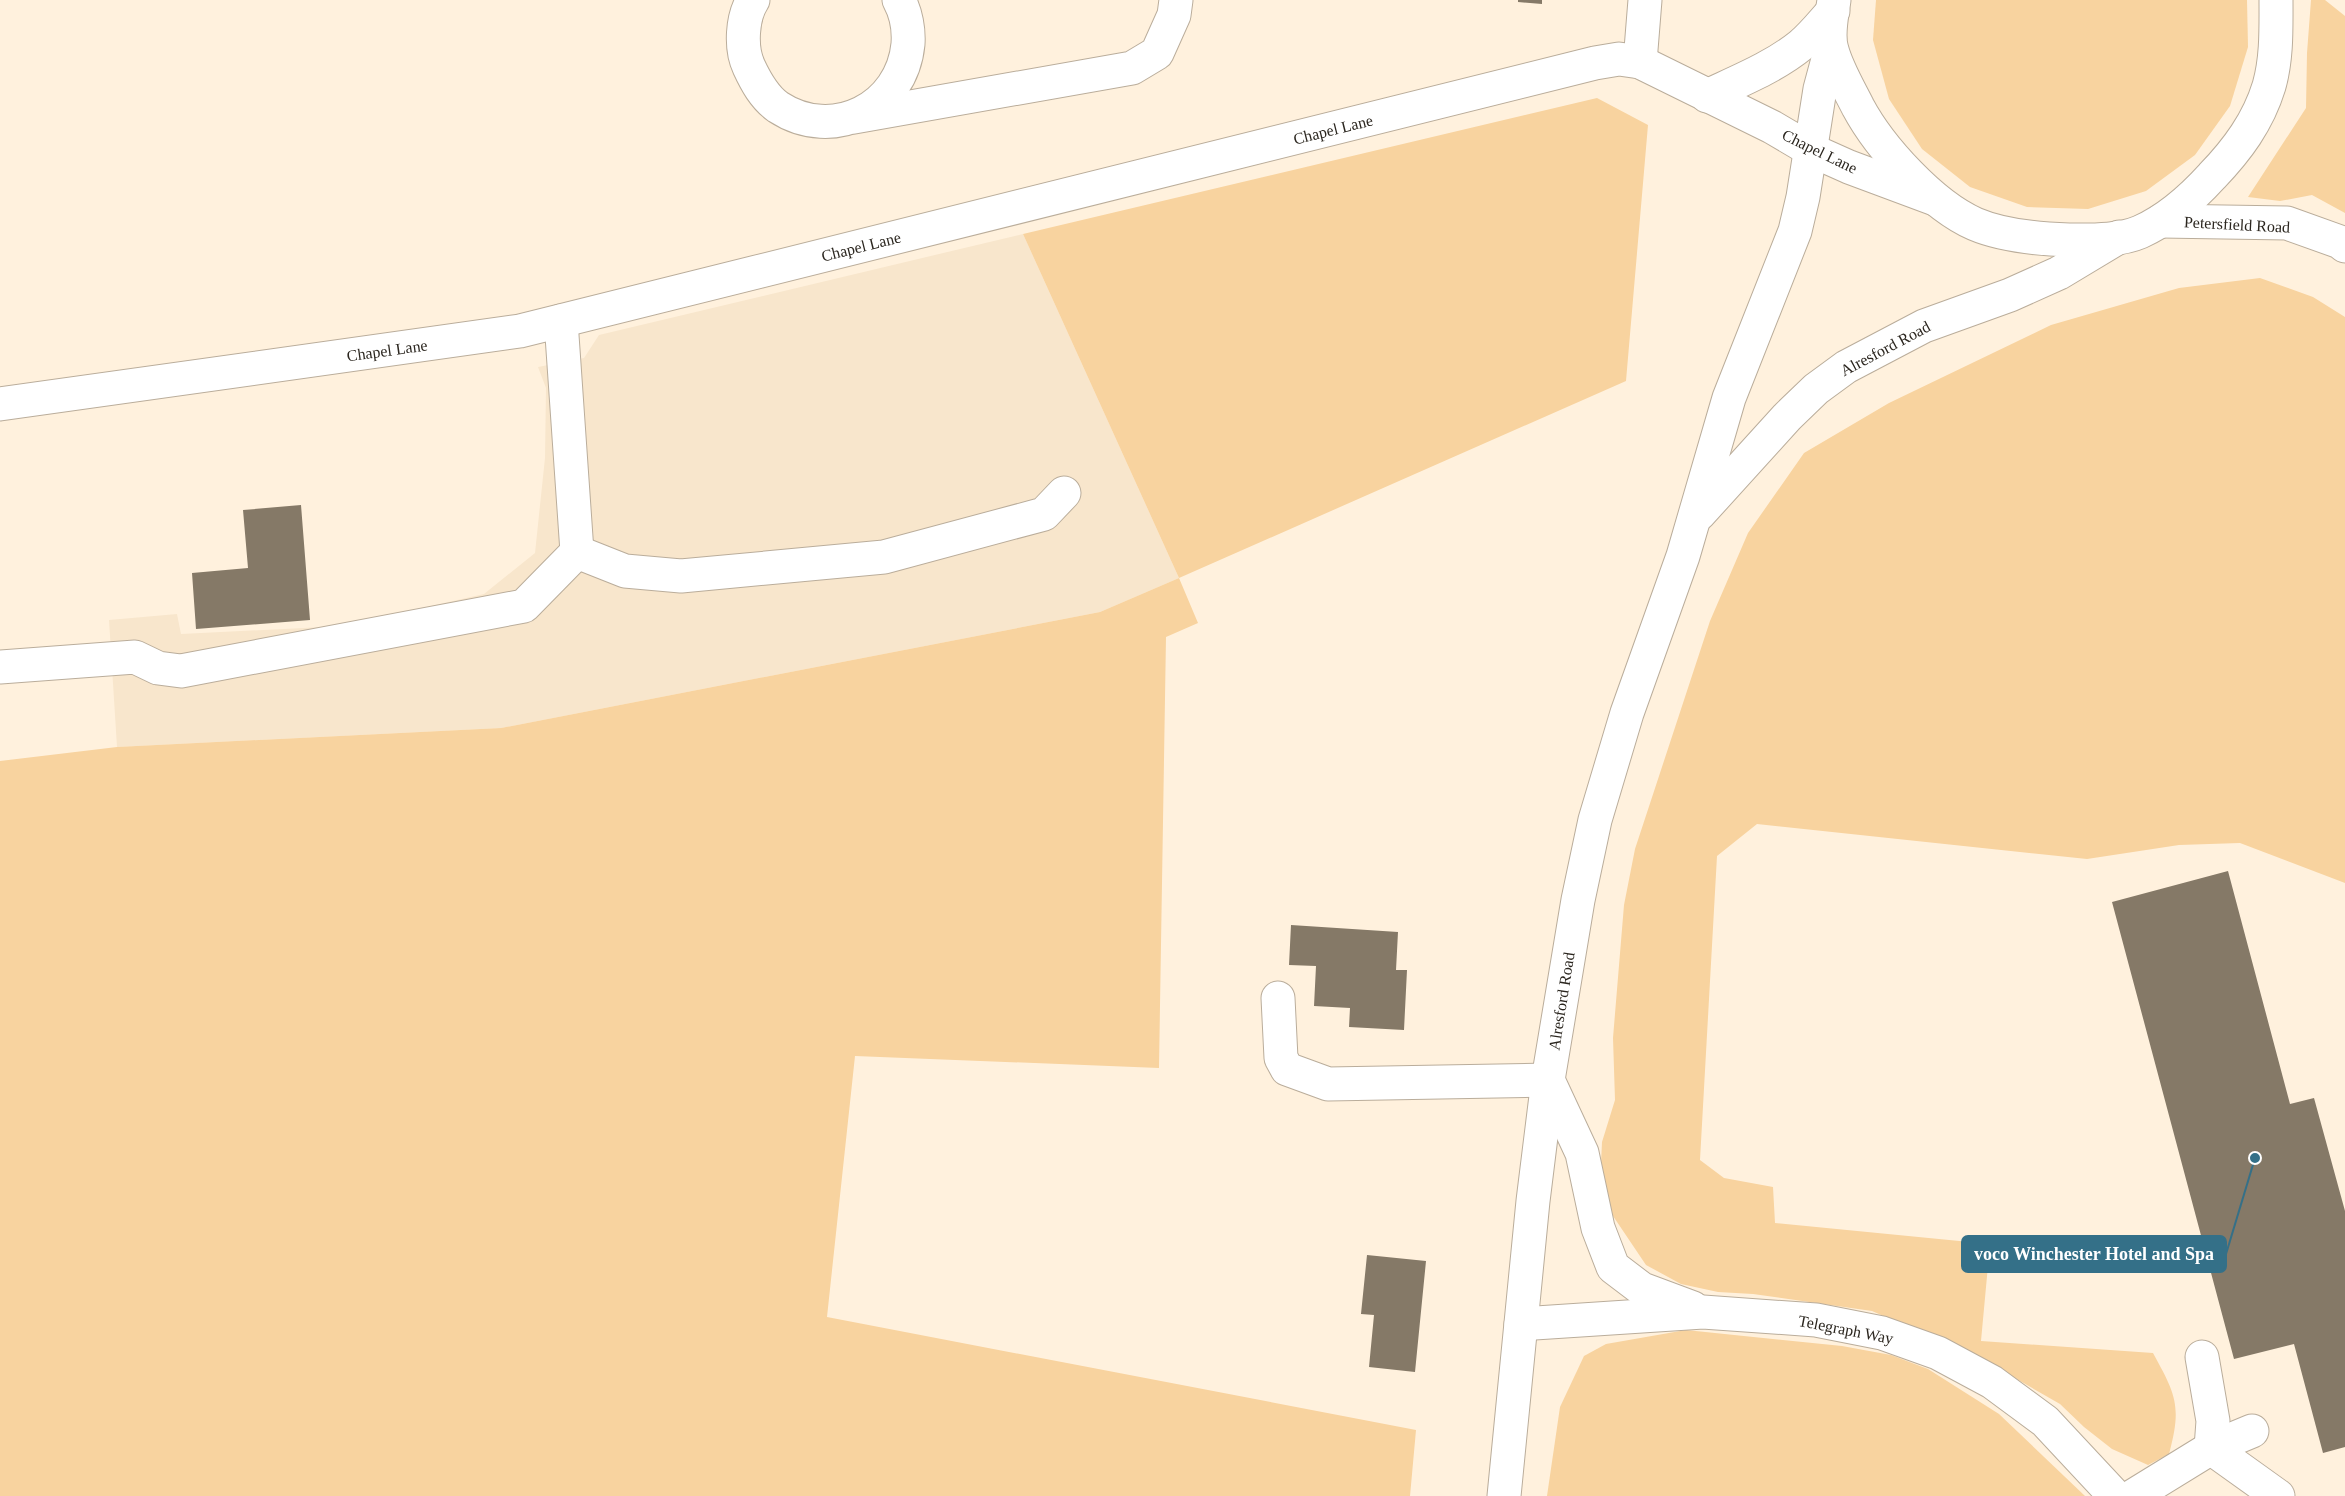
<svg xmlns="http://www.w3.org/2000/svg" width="2345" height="1496" viewBox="0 0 2345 1496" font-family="Georgia,serif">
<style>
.built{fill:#f8e6cc}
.green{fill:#f8d39f}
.building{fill:#857967}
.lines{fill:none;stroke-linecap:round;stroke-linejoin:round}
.minor-casing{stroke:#baad9b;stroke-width:35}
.major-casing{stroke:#baad9b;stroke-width:35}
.highway-casing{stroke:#baad9b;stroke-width:35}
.minor{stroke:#fff;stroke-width:33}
.major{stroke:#fff;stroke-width:33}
.highway{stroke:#fff;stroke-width:33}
.labels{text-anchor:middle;stroke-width:4.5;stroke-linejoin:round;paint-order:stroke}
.street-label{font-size:16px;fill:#2b261f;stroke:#fff}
.leader{fill:none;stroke:#347088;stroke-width:2}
.callout-dot{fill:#347088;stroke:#fff;stroke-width:2}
.callout{fill:#347088;stroke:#347088;stroke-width:2}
.callout-label{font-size:18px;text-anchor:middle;font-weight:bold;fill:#fff}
</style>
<rect width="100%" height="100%" fill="#fff1dd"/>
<polygon class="built" points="1023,234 1179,578 1100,612 501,728 117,747 109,620 177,614 181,634 343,626 484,594 535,553 545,458 546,388 538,367 584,358 599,335"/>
<g class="green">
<polygon points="1876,0 2247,0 2248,47 2230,106 2195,155 2146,191 2088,209 2027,207 1970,187 1922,149 1889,99 1873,40"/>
<polygon points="2311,0 2325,0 2345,16 2345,213 2312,195 2280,201 2248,197 2306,108 2307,53"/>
<polygon points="1597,98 1648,125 1626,381 1179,578 1198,623 1166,637 1159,1068 855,1056 827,1317 1416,1430 1410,1496 0,1496 0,761 117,747 501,728 1100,612 1179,578 1023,234"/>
<path d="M2260,278l53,19 32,20v566l-105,-40 -61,2 -92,14 -330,-35 -40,32 -17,304 24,18 49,9 2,36 215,21 -9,97 172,12c23,42 29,53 16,101l-21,11 -36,-16 -28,-22 -24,-23 -80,-46 -108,-47 -119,-17 -35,-2 -37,-8 -35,-19 -33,-49 -13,-31 2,-43 13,-42 -2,-62 11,-133 11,-56 75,-228 38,-88 56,-80 85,-50 162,-78 128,-37z"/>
<polygon points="1686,1330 1842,1346 1891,1355 1928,1369 1999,1414 2085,1496 1547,1496 1560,1407 1584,1356 1606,1344"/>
</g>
<g class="building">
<polygon points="1518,0 1542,0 1542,4 1518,2"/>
<polygon points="301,505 310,620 196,629 192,573 248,568 243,510"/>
<polygon points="2228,871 2290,1104 2314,1098 2345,1211 2345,1447 2323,1453 2294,1344 2234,1359 2112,902"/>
<polygon points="1291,925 1398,932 1396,970 1407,970 1404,1030 1349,1027 1350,1008 1314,1006 1316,966 1289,965"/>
<polygon points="1367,1255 1426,1261 1415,1372 1369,1367 1374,1315 1361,1314"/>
</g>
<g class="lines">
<defs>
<g id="minor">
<path d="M753,0c-11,17 -13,48 -4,67 7,15 15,30 29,40 55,36 124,1 130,-63 1,-14 -2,-31 -9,-44"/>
<polyline points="1640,62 1645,0"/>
<path d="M1707,96c32,-15 67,-29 94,-51 12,-10 22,-23 32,-34"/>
<polyline points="854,117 1132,68 1157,53 1174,15 1176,0"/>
<polyline points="0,404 520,331 1595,63 1619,59 1640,62 1772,127 1811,150 1849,167 1935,199"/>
<polyline points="577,552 625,571 681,576 884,557 1044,514 1064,493"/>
<polyline points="0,667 135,657 158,668 181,671 524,606 577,552 561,321"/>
<polyline points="1278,998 1281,1058 1287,1069 1328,1084 1548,1080 1582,1153 1598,1228 1613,1267 1642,1289 1693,1308"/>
<polyline points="1521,1324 1703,1312 1816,1320 1882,1333 1938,1353 1992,1382 2045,1421 2115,1496"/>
<polyline points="2202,1357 2213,1421 2211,1448"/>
<polyline points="2211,1448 2278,1496"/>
<polyline points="2133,1496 2211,1448 2252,1431"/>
</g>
<g id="major">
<polyline points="1699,514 1787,417 1816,389 1846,367 1924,326 2010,295 2059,273 2119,237"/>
<polyline points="1504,1496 1533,1201 1548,1080 1578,900 1595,820 1627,713 1683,556 1729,398 1795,231 1803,197 1820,89 1831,48"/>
</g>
<g id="highway">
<path d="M1834,0c-2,15 -7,35 -2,50 5,19 17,39 26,57 22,41 74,98 117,117 28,12 63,15 94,16 22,0 50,1 71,-8 27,-12 52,-34 72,-56 25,-26 46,-54 57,-90 8,-28 7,-58 7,-86"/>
<polyline points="2161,221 2287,223 2340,242 2345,246"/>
</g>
</defs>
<use href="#minor" class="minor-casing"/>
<use href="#major" class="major-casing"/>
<use href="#highway" class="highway-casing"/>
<use href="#minor" class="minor"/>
<use href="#major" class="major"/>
<use href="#highway" class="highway"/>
</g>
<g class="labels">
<g class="street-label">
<text transform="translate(1333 129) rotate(-14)" y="6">Chapel Lane</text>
<text transform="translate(1820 151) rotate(26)" y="6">Chapel Lane</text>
<text transform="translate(2237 224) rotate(3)" y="6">Petersfield Road</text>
<text transform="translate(861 246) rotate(-14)" y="6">Chapel Lane</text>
<text transform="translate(1885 348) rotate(-28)" y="6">Alresford Road</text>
<text transform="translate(387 350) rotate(-8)" y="6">Chapel Lane</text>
<text transform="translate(1561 1001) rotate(-81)" y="6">Alresford Road</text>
<text transform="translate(1846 1329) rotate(11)" y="6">Telegraph Way</text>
</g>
</g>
<path class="leader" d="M2255 1158L2226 1254"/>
<circle class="callout-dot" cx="2255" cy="1158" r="6"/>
<rect class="callout" x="1962" y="1236" width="264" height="36" rx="6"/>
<g class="callout-label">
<text x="2094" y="1260">voco Winchester Hotel and Spa</text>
</g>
</svg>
